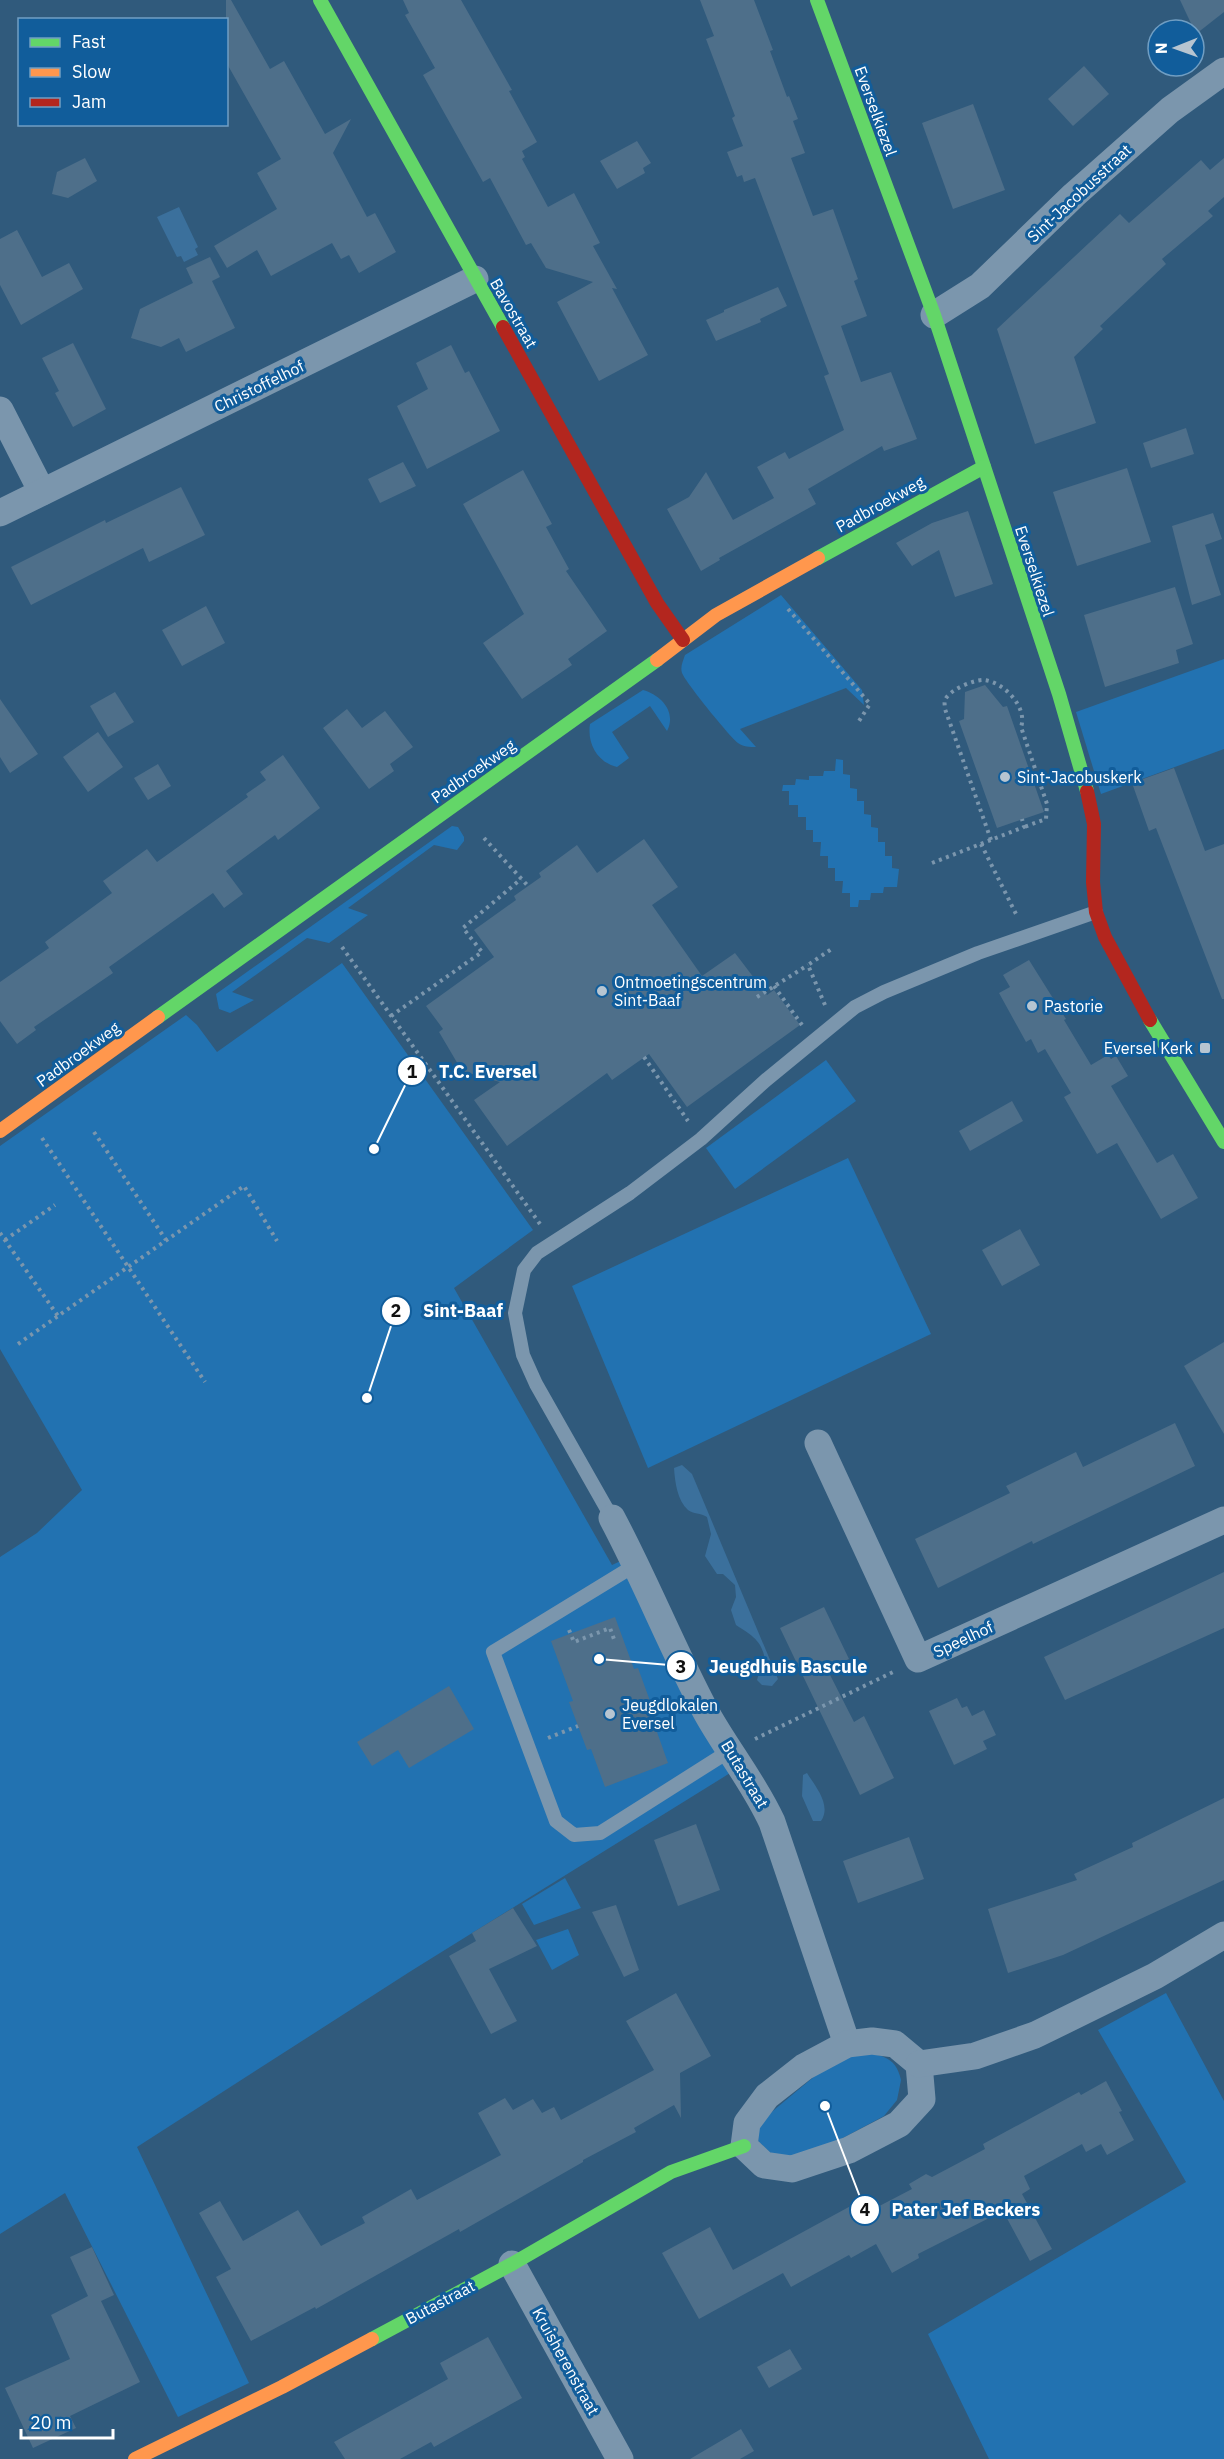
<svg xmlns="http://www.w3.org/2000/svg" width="1224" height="2459" viewBox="0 0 1224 2459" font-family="'IBM Plex Sans',sans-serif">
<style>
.green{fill:#2272b1}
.water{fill:#3b709c}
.building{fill:#4e6f8a}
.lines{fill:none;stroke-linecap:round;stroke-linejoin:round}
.path{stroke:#7b96ad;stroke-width:4;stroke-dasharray:3 4.5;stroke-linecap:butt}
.lane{stroke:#7b96ad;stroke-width:14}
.street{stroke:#7b96ad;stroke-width:27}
.fast{stroke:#63d668;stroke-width:14}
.slow{stroke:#ff974d;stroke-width:14}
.jam{stroke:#b3261e;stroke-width:14}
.poi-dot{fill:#b7c5d1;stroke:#115d9b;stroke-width:2}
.labels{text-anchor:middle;stroke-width:6;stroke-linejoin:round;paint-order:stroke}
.street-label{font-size:16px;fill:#fff;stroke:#115d9b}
.poi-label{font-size:16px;fill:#fff;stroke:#115d9b;text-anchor:start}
.leader{fill:none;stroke:#fff;stroke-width:2}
.callout-dot{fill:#fff;stroke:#115d9b;stroke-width:2}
.mark-label{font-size:18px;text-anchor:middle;font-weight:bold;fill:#111}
.callout-label{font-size:18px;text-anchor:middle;font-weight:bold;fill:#fff;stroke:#115d9b;stroke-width:6;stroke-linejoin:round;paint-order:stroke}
</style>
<rect width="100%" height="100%" fill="#305a7c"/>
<g class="green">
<path d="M781,595l81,95 2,15 -18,-17 -106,41 16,18c-6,0 -13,0 -18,-4 -8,-6 -52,-60 -56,-70 -2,-6 1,-12 3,-18z"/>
<polygon points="1224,659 1224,749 1101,794 1076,712"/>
<path d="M643,690c18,5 34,22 24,41l-17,-25 -38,26 17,26 -12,9c-20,-5 -30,-24 -27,-43z"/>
<polygon points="836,759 843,760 843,774 850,775 850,788 857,789 857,801 864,801 864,814 871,815 871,827 878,828 878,842 885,842 885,856 892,856 892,868 899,869 897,887 884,887 883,893 871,893 870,900 859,900 858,907 850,907 850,893 842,893 843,881 835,881 835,868 828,868 828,856 820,856 821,842 813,842 813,830 806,830 806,817 798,817 798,805 789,805 789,791 782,791 783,785 795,785 796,779 809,780 809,776 823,776 824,771 835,771"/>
<polygon points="452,826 458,827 464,837 464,841 457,850 434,845 348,908 368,915 329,943 307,938 232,992 254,1000 230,1013 219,1009 216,994"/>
<polygon points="342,963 533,1230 454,1288 612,1565 627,1558 735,1770 411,1971 137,2147 249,2383 178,2417 65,2193 0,2234 0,1557 37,1533 82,1490 0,1349 0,1146 186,1015 197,1025 217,1052"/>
<polygon points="826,1060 856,1101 735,1189 706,1148"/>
<polygon points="848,1158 931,1334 648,1468 572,1286"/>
<polygon points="565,1878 581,1908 534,1925 522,1904"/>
<polygon points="568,1929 579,1955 552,1970 536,1940"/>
<polygon points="1166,1993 1224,2101 1224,2459 989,2459 928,2334 1186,2182 1098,2030"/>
<path d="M857,2052c21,2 39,3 44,28l-4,20 -13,16 -58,31 -30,10 -20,1 -18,-17 1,-16 3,-5 54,-45z"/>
</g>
<g class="water">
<polygon points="179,207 198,247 195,249 198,255 184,262 181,256 177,257 157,217"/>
<path d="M682,1465l10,9 86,205 -6,7 -10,-1 -5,-5 4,-14 4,-6c-3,-20 -14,-25 -29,-35l-5,-15 5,-13 -1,-12 -12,-11h-6l-12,-18 6,-22 -4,-17c-6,-4 -14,-3 -19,-7 -11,-10 -13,-28 -14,-42z"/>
<path d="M807,1773c8,13 25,32 14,48h-8l-11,-25 1,-21z"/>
</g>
<g class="building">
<polygon points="226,0 231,0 270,69 284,61 325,134 351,119 333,153 367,217 375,213 396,252 359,273 349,255 341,259 332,243 271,276 257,250 227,268 214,246 277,209 257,173 281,159 226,62"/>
<polygon points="403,0 461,0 512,90 509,91 537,142 522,151 525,157 522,159 548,207 574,193 600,243 593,246 617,289 612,288 648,355 599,381 557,302 593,282 546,268 531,243 526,245 490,178 483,182 423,75 435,68 405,15 409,13"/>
<polygon points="700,0 754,0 773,50 770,51 787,97 789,96 798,119 793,121 805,153 791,158 813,216 833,209 858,279 854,281 867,316 841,326 861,382 891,372 917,439 884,451 882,446 808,489 816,504 719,558 720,560 701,571 667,509 689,497 706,472 733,520 774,498 757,467 785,452 789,459 844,430 824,376 829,374 755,178 744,182 742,175 737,177 727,152 743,146 732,118 735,116 706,39 714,36"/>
<polygon points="1180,0 1224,0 1224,12 1196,34"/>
<polygon points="1084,66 1109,94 1073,126 1048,99"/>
<polygon points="973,104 1005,190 953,209 922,123"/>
<polygon points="637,141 651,163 643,168 645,173 617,189 600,161"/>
<polygon points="85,158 97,181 68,198 52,194 57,172"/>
<polygon points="1224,158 1224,197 1208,211 1213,216 1162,259 1166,264 1100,326 1103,329 1074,357 1096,423 1035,444 997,329 1120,214 1129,223 1201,160 1210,170"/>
<polygon points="17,230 42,277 69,263 83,289 21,325 0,285 0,239"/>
<polygon points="210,257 220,277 212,281 235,328 186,352 179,338 161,347 131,338 140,309 193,283 186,268"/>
<polygon points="778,287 787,306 760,319 761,322 716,341 706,320 724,312 724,310"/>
<polygon points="73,343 106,409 73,427 55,393 59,391 42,358"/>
<polygon points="451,345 465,373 469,371 500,431 427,469 397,406 428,389 416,363"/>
<polygon points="1186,428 1194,454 1151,468 1143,443"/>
<polygon points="403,462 416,486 380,503 368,479"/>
<polygon points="1127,468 1151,542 1077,566 1053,492"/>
<polygon points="523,470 552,524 546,527 569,569 566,571 607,631 568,659 572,665 522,699 483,643 524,614 463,504"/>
<polygon points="181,487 205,535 149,562 143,548 31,605 11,567 105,520 106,523"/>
<polygon points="968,511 993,584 955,597 939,550 912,566 896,543 932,523"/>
<polygon points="1213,513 1222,539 1205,545 1221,595 1192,605 1172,526"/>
<polygon points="1175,587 1193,644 1176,650 1179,663 1105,687 1084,615"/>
<polygon points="206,606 225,643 182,666 162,630"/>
<polygon points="985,685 1003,707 1007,706 1044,812 997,828 959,721 964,719 965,692"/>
<polygon points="115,692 134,722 108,737 90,706"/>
<polygon points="0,699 38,754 10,773 0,757"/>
<polygon points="347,709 362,728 385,711 413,747 390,764 394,771 369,789 323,728"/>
<polygon points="98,732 123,767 88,792 63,757"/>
<polygon points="283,755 320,808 278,840 275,835 226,871 243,894 224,908 213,893 109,967 113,973 34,1027 36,1030 17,1044 0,1021 0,982 49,948 45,942 112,893 103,881 147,849 157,862 248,797 246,794 266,780 260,772"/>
<polygon points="158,764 171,786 148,800 134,778"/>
<polygon points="1174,768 1205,851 1224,844 1224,999 1222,999 1156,828 1149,831 1132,783"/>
<polygon points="644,839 678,887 652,905 702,976 735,953 767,995 774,990 800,1025 687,1107 649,1054 612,1080 607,1073 507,1146 474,1100 500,1082 462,1071 439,1032 443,1029 426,1006 494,957 474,930 516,900 514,896 541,877 539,873 577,845 597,873"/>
<polygon points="1029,960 1066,1019 1064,1020 1091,1065 1108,1055 1111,1059 1116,1056 1128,1076 1111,1086 1157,1163 1173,1154 1198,1198 1161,1219 1117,1143 1097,1154 1064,1097 1071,1093 1045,1049 1038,1053 1031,1039 1026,1042 999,993 1010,987 1003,975"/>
<polygon points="1012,1101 1023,1121 970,1151 959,1131"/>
<polygon points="1020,1229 1040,1265 1002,1286 982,1250"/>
<polygon points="1224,1342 1224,1434 1184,1366"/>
<polygon points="1175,1423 1195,1466 1033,1544 1032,1541 938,1588 915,1539 1010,1493 1006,1486 1076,1452 1083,1467"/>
<polygon points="1224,1572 1224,1628 1065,1700 1044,1657"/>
<polygon points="824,1607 849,1659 827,1669 854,1722 864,1716 894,1778 860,1795 780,1628"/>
<polygon points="615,1617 634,1669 638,1668 661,1731 657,1732 668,1763 605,1787 591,1749 587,1750 569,1702 573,1701 551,1641"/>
<polygon points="449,1686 474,1729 409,1768 398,1750 372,1766 357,1742"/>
<polygon points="957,1698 962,1708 967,1706 972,1716 984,1710 996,1735 983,1741 987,1749 954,1765 929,1711"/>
<polygon points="1224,1798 1224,1880 1063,1955 1008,1973 988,1909 1077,1880 1074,1874 1133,1847 1132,1843"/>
<polygon points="696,1824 720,1890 678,1906 654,1840"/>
<polygon points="909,1837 924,1879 858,1903 843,1861"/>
<polygon points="616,1905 639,1970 624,1977 592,1912"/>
<polygon points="513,1908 537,1946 489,1969 517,2021 491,2034 449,1956 476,1941 472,1933"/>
<polygon points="676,1993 711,2056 680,2073 681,2118 674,2105 634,2128 636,2132 583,2160 583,2162 460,2232 459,2229 316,2309 315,2307 251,2341 216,2277 231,2269 199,2213 220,2201 243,2241 298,2210 321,2246 365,2223 362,2217 411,2189 417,2200 501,2155 478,2113 505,2098 513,2110 533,2099 542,2113 554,2107 561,2120 654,2070 626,2021"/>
<polygon points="1106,2081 1122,2111 1119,2112 1134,2140 1107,2155 1101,2144 1086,2152 1082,2144 1024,2176 1030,2189 1022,2194 1052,2249 1030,2261 1003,2211 918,2254 919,2258 892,2273 876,2244 851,2258 849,2255 791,2287 783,2273 699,2319 662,2253 710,2227 733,2270 858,2202 864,2214 912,2189 909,2184 926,2174 932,2177 985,2149 983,2144 1079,2092 1081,2095"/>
<polygon points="92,2247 114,2295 101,2301 140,2382 70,2416 76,2428 33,2448 5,2388 70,2359 51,2315 88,2296 70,2257"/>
<polygon points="488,2337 522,2398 434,2447 431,2442 400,2459 345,2459 334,2442 448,2379 440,2363"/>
<polygon points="790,2349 802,2369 769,2388 757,2367"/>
<polygon points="741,2429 754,2451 740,2459 690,2459"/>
</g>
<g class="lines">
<g class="path">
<polyline points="788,609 870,704 859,721"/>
<polyline points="484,838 528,886"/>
<path d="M991,840l-46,-131c0,-3 -1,-6 0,-9 4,-10 28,-20 38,-20 20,1 45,27 38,47l26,77 -1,15 -22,8"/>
<polyline points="981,844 1017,916"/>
<polyline points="932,863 1024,827 1022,819"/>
<polyline points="342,947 540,1224"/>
<polyline points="774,986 802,1025"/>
<polyline points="757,997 808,965"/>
<polyline points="825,1005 808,965 833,948"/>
<polyline points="391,1016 482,952 463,928 521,879"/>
<polyline points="644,1057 688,1121"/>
<polyline points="94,1132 166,1240"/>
<polyline points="42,1138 205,1382"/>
<polyline points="0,1233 58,1316"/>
<polyline points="5,1240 55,1205"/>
<polyline points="18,1344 244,1186 277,1241"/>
<polyline points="569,1630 574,1642 610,1628 615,1642"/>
<polyline points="548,1738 578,1726"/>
<polyline points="755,1739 893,1672"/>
</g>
<g class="lane">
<polyline points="612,1518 536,1384 523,1355 515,1313 524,1270 537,1253 630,1193 701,1139 766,1080 855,1007 884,992 978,953 1096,912"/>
<polyline points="637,1564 493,1652 556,1821 574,1835 600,1833 731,1750"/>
</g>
<g class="street">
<polyline points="934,315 980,286 1074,195 1170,110 1224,71"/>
<polyline points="0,410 42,492"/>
<polyline points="0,513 475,279"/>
<polyline points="818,1443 918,1659 1224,1520"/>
<path d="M612,1518c34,64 60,130 94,194 21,38 47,69 66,110l75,222"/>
<polygon points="872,2041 895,2044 919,2064 922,2099 899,2124 849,2150 792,2169 764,2165 744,2146 747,2123 767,2096 804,2067 847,2044"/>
<polyline points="919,2064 975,2056 1035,2035 1155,1976 1224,1935"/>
<polyline points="512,2264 620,2459"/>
</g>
<g class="fast">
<polyline points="320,0 503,327"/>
<polyline points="817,0 934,315 1059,694 1087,791"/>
<polyline points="818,558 984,467"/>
<polyline points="158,1017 657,660"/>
<polyline points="1150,1020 1224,1142"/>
<polyline points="372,2339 512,2264 671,2172 744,2146"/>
</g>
<g class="slow">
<polyline points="657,660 716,615 818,558"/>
<polyline points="0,1131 158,1017"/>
<polyline points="135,2459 282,2387 372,2339"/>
</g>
<g class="jam">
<polyline points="503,327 657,603 683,640"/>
<polyline points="1087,791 1094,824 1093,882 1096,912 1105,937 1150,1020"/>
</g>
</g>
<g class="poi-dot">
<circle cx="1005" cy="777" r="6"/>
<circle cx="602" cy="991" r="6"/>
<circle cx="1032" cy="1006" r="6"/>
<rect x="1199" y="1042" width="12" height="12" rx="3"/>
<circle cx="610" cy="1714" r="6"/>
</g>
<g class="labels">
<g class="street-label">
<text transform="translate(876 111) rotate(70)" y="6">Everselkiezel</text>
<text transform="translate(1079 193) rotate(-43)" y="6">Sint-Jacobusstraat</text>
<text transform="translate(514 313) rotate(60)" y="6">Bavostraat</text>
<text transform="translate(259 386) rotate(-26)" y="6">Christoffelhof</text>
<text transform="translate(880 504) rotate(-29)" y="6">Padbroekweg</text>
<text transform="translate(1035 571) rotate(72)" y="6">Everselkiezel</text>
<text transform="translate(473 771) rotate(-35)" y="6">Padbroekweg</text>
<text transform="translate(78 1054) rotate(-36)" y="6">Padbroekweg</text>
<text transform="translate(963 1639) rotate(-25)" y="6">Speelhof</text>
<text transform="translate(745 1774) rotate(59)" y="6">Butastraat</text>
<text transform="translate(440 2302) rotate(-28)" y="6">Butastraat</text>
<text transform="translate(566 2361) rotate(61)" y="6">Kruisherenstraat</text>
</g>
<g class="poi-label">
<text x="1017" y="783">Sint-Jacobuskerk</text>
<text x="614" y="988">Ontmoetingscentrum<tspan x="614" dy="18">Sint-Baaf</tspan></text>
<text x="1044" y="1012">Pastorie</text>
<text x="1193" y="1054" text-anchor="end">Eversel Kerk</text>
<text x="622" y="1711">Jeugdlokalen<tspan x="622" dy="18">Eversel</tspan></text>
</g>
</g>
<path class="leader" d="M374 1149L412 1071M367 1398L396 1311M599 1659L681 1666M825 2106L865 2210"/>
<g class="callout-dot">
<circle cx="374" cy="1149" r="6"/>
<circle cx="367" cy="1398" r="6"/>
<circle cx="599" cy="1659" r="6"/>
<circle cx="825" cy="2106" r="6"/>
<circle cx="412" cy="1071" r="15"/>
<circle cx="396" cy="1311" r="15"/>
<circle cx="681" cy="1666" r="15"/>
<circle cx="865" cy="2210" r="15"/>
</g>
<g class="mark-label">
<text x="412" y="1078">1</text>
<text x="396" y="1317">2</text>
<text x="681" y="1673">3</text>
<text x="865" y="2216">4</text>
</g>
<g class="callout-label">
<text x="488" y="1078">T.C. Eversel</text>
<text x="463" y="1317">Sint-Baaf</text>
<text x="788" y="1673">Jeugdhuis Bascule</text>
<text x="966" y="2216">Pater Jef Beckers</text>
</g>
<rect x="18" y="18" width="210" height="108" fill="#115d9b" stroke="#709ec3" stroke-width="1.5"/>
<rect x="30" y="38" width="30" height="9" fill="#63d668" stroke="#709ec3" stroke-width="1.5"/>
<text x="72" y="48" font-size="18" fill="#ffffff">Fast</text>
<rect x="30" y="68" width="30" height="9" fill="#ff974d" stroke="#709ec3" stroke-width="1.5"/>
<text x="72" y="78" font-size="18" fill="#ffffff">Slow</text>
<rect x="30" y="98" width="30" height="9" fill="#b3261e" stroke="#709ec3" stroke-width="1.5"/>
<text x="72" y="108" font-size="18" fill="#ffffff">Jam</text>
<g transform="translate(1176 48) rotate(269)"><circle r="28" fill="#115d9b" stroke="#709ec3" stroke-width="1.5"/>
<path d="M0-4.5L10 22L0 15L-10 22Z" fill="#b7c5d1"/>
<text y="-9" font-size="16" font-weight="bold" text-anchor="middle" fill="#ffffff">N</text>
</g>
<path d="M21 2429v9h92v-9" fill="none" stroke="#ffffff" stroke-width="3"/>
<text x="30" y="2429" font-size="18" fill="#ffffff" stroke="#115d9b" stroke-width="4.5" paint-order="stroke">20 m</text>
</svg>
